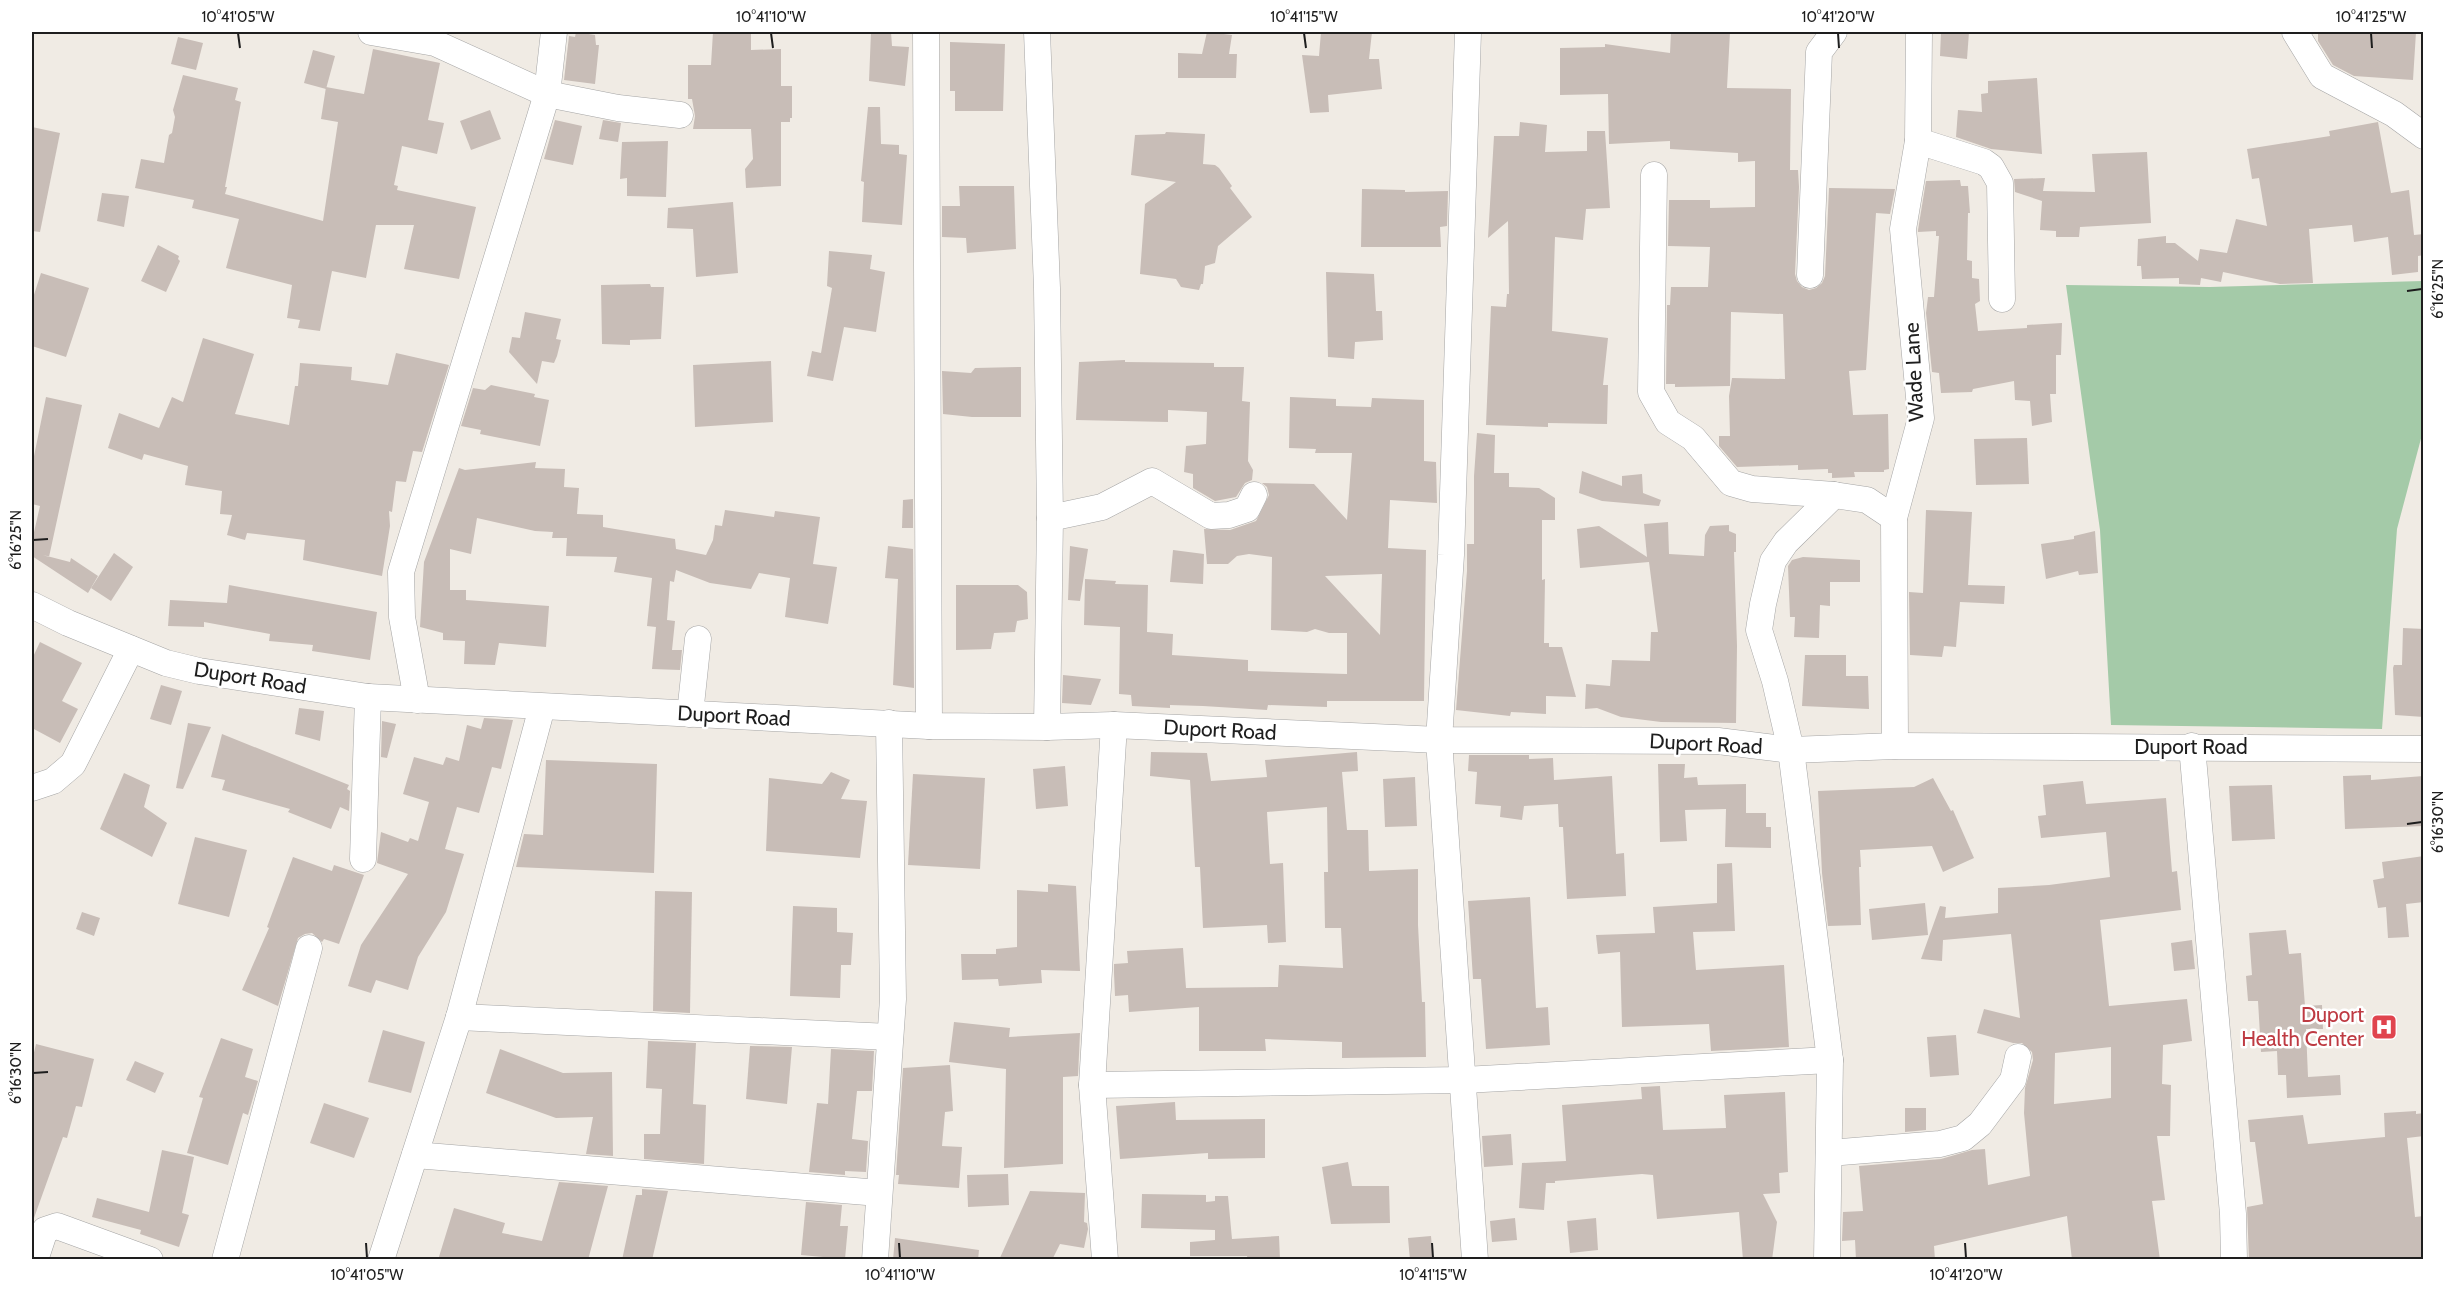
<svg xmlns="http://www.w3.org/2000/svg" width="2455" height="1291" viewBox="0 0 2455 1291" font-family="Cabin,sans-serif">
<style>
.cemetery{fill:#a4caa8}
.building{fill:#c8bdb7;fill-rule:evenodd}
.lines{fill:none;stroke-linecap:round;stroke-linejoin:round}
.minor-casing{stroke:#a5a5a5;stroke-width:27}
.minor{stroke:#fff;stroke-width:26}
.ticks{fill:none;stroke:#1e1e1e;stroke-width:2}
.labels{text-anchor:middle;stroke-width:5;stroke-linejoin:round;paint-order:stroke}
.street-label{font-size:21px;fill:#1e1e1e;stroke:#fff}
.health-label{font-size:21px;fill:#be3a42;stroke:#fff;text-anchor:end}
.neatline{fill:none;stroke:#1e1e1e;stroke-width:2}
.ticks-label{font-size:15px;text-anchor:middle;fill:#1e1e1e}
</style>
<rect width="100%" height="100%" fill="#f0ebe4"/>
<polygon class="cemetery" points="2423,281 2423,431 2397,529 2382,729 2111,725 2100,530 2066,285 2210,287"/>
<g class="building">
<polygon points="576,32 595,35 596,45 599,45 595,84 564,80 569,36 575,37"/>
<polygon points="713,32 751,32 751,50 781,49 781,86 792,86 792,118 790,118 790,122 781,122 781,186 746,188 745,169 753,159 751,129 693,129 695,116 692,99 688,99 688,65 711,65"/>
<polygon points="871,32 891,32 892,46 909,47 905,86 869,81"/>
<polygon points="1207,32 1232,35 1229,54 1237,54 1236,78 1178,78 1178,53 1202,54"/>
<polygon points="1321,32 1372,32 1369,59 1379,59 1382,89 1328,95 1329,112 1310,113 1302,55 1319,56"/>
<polygon points="1671,32 1730,32 1727,88 1791,89 1790,170 1798,170 1799,187 1795,274 1797,281 1802,287 1809,290 1816,288 1822,283 1825,276 1829,188 1895,189 1890,214 1876,213 1866,370 1849,371 1853,415 1888,414 1889,469 1884,470 1884,472 1854,472 1855,477 1832,478 1832,473 1828,473 1828,469 1798,470 1798,465 1737,467 1719,446 1719,436 1730,436 1729,396 1732,378 1785,379 1783,314 1731,312 1730,386 1675,387 1675,384 1666,384 1667,305 1670,305 1671,287 1708,287 1710,247 1668,246 1669,200 1710,200 1710,208 1755,207 1755,161 1738,162 1738,153 1670,149 1670,141 1609,144 1608,94 1560,95 1560,48 1605,47 1605,44 1670,53"/>
<polygon points="1941,32 1969,32 1967,59 1940,56"/>
<polygon points="2318,32 2416,32 2413,80 2354,76 2333,65 2318,41"/>
<polygon points="178,37 203,43 196,70 171,64"/>
<polygon points="950,42 1005,44 1003,111 955,111 955,91 950,91"/>
<polygon points="373,49 440,63 428,120 444,123 437,154 402,146 394,185 398,186 397,190 476,207 459,279 404,269 414,225 376,225 366,278 332,271 320,331 298,328 300,320 287,318 292,285 226,268 239,219 192,208 194,200 135,188 141,159 164,163 169,135 172,133 175,117 173,110 183,75 238,88 235,100 241,102 225,187 227,187 225,194 323,221 338,122 321,119 326,87 364,94"/>
<polygon points="313,50 335,56 326,89 304,83"/>
<polygon points="2037,78 2042,154 1991,149 1956,137 1958,110 1982,112 1981,94 1988,93 1988,81"/>
<polygon points="868,107 880,107 881,144 899,145 899,154 907,155 902,225 862,222 864,182 861,181"/>
<polygon points="490,110 501,139 471,150 460,121"/>
<polygon points="555,120 582,126 573,165 544,159"/>
<polygon points="603,120 621,123 618,142 599,139"/>
<polygon points="1520,122 1547,125 1545,152 1587,151 1587,131 1605,131 1610,208 1586,209 1583,240 1555,237 1552,331 1608,338 1603,385 1608,385 1607,424 1548,423 1548,427 1486,425 1491,306 1506,307 1507,294 1509,294 1508,221 1488,238 1494,136 1519,136"/>
<polygon points="2378,122 2391,193 2409,190 2414,235 2424,234 2424,255 2418,256 2418,272 2392,275 2388,237 2354,242 2352,225 2309,229 2313,283 2280,284 2223,272 2221,282 2201,278 2200,285 2179,284 2179,278 2142,279 2141,266 2137,266 2138,239 2166,236 2166,243 2175,243 2198,261 2200,249 2227,253 2236,219 2267,226 2259,178 2252,179 2247,149 2330,136 2329,131"/>
<polygon points="32,127 60,133 40,232 32,231"/>
<polygon points="1166,132 1205,134 1203,164 1215,165 1219,168 1232,186 1230,188 1252,217 1218,246 1215,263 1205,266 1203,284 1201,284 1199,290 1181,287 1176,279 1140,274 1145,204 1176,182 1131,175 1135,135 1165,134"/>
<polygon points="668,141 666,197 627,196 627,178 620,179 622,142"/>
<polygon points="2147,152 2151,223 2080,227 2079,237 2056,237 2056,231 2040,230 2042,201 2015,192 2014,179 2045,178 2043,191 2095,192 2092,154"/>
<polygon points="1960,180 1961,186 1968,186 1970,213 1968,213 1967,260 1972,261 1972,278 1979,279 1980,301 1975,304 1978,331 2027,328 2027,325 2062,323 2061,355 2056,355 2056,394 2050,394 2052,422 2032,426 2030,401 2015,400 2014,381 1973,389 1972,392 1941,393 1939,373 1932,372 1926,313 1928,297 1934,297 1939,236 1936,236 1936,231 1918,232 1918,230 1926,181"/>
<polygon points="959,186 1014,186 1016,249 967,253 966,238 942,237 942,206 960,206"/>
<polygon points="1362,189 1405,190 1405,192 1448,191 1447,226 1440,227 1441,247 1361,247"/>
<polygon points="102,193 129,196 124,227 97,221"/>
<polygon points="733,202 738,273 696,277 693,229 667,228 668,208"/>
<polygon points="158,245 179,256 178,259 180,261 166,292 141,281"/>
<polygon points="829,251 872,255 870,269 885,272 876,332 844,327 833,381 807,376 812,351 821,353 832,288 827,286"/>
<polygon points="1326,272 1374,274 1376,311 1382,311 1383,340 1355,342 1354,359 1328,357"/>
<polygon points="41,273 89,288 66,357 32,346 32,301"/>
<polygon points="650,284 651,287 664,287 661,339 630,340 630,345 602,344 601,285"/>
<polygon points="525,312 561,319 556,339 561,340 557,356 554,363 542,361 537,384 509,352 512,337 520,338"/>
<polygon points="203,338 254,354 235,414 289,425 295,386 298,386 300,363 352,367 351,380 388,385 396,353 449,365 422,452 413,451 406,482 396,481 392,512 389,511 390,526 382,576 303,560 305,540 247,533 245,540 227,535 232,515 220,514 222,491 185,485 188,466 144,454 142,460 108,448 119,413 159,428 172,397 183,402"/>
<polygon points="1125,360 1125,362 1214,363 1214,367 1244,367 1242,401 1250,402 1248,461 1253,470 1252,480 1245,483 1236,497 1215,501 1193,488 1193,474 1184,472 1186,446 1206,444 1207,412 1168,410 1168,422 1076,420 1079,362"/>
<polygon points="771,361 773,422 695,427 693,365"/>
<polygon points="1021,367 1021,417 972,417 943,414 942,371 971,373 975,368"/>
<polygon points="491,385 535,394 534,397 549,400 540,446 480,434 481,430 461,426 473,388 485,390"/>
<polygon points="46,397 82,405 49,557 43,555 70,562 71,558 98,576 88,593 32,556 32,541 40,506 32,504 32,466"/>
<path d="M1290,397l46,2v7l35,1 1,-9 52,2v61l12,1 1,41 -47,-3 -2,48 38,2 -2,151h-97v6l-59,-2 -1,5 -64,-4 -33,-1v3l-38,-2 -1,-11 -12,-1 1,-67 -36,-2 1,-46 31,2 -1,3 33,1 -1,47 26,2 -1,21 76,5v11l99,3v-41h-18l-14,-4 -8,3 -36,-2 1,-73 -23,-3 -12,2 -9,8h-21l-3,-35 26,1 26,-9 13,-26 -2,-8 -5,-4 52,1 33,36 5,-67h-37l1,-4 -27,-1zM1382,574l-2,61 -55,-59z"/>
<polygon points="1477,433 1495,435 1494,473 1509,473 1509,487 1539,488 1555,498 1555,520 1542,520 1542,580 1545,579 1544,643 1549,643 1549,647 1562,647 1576,697 1546,696 1546,714 1511,712 1510,716 1456,710 1467,571 1467,544 1474,544 1474,476"/>
<polygon points="2027,438 2029,484 1976,485 1974,439"/>
<polygon points="536,462 535,468 565,469 564,487 579,488 577,514 603,515 603,527 675,539 676,549 706,555 713,540 715,525 722,526 725,510 774,517 775,511 820,517 813,564 837,567 828,624 785,617 790,578 759,573 751,589 710,583 676,570 674,582 670,581 667,620 675,621 672,650 682,650 680,670 652,669 656,627 647,626 652,578 614,572 617,557 566,556 567,538 552,538 553,532 535,531 477,518 471,554 450,549 450,590 466,590 466,600 549,606 546,647 499,643 495,665 464,664 465,641 443,640 443,633 420,627 424,562 459,468 465,470"/>
<polygon points="1582,471 1622,486 1622,476 1642,474 1643,493 1661,500 1659,506 1602,501 1579,493"/>
<polygon points="913,499 913,528 902,528 903,500"/>
<polygon points="1926,510 1972,512 1968,585 2005,586 2004,604 1960,602 1956,647 1944,646 1942,657 1910,655 1909,592 1923,593"/>
<polygon points="1668,522 1669,554 1704,556 1705,535 1710,526 1729,525 1729,531 1736,534 1736,552 1734,552 1737,646 1736,723 1661,722 1621,717 1597,708 1585,709 1586,684 1610,686 1612,660 1650,661 1651,632 1658,632 1649,562 1580,568 1577,529 1599,526 1647,557 1644,524"/>
<polygon points="2095,531 2098,573 2079,575 2078,571 2046,579 2041,544 2074,539 2074,536"/>
<polygon points="888,546 913,549 914,688 893,685 898,579 885,578"/>
<polygon points="1070,546 1088,549 1080,601 1068,600"/>
<polygon points="1173,550 1204,554 1203,584 1170,582"/>
<polygon points="114,553 133,567 111,601 91,588"/>
<polygon points="1803,557 1860,560 1860,582 1830,582 1830,606 1820,605 1819,638 1794,637 1795,617 1790,617 1788,566 1792,560"/>
<polygon points="229,585 377,612 370,660 312,651 313,645 269,641 270,634 204,622 204,627 168,626 170,600 227,603"/>
<polygon points="956,585 1018,585 1027,592 1028,619 1017,621 1015,632 994,633 991,649 956,650"/>
<polygon points="2403,628 2424,629 2424,717 2395,715 2393,668 2394,665 2402,665"/>
<polygon points="40,642 82,663 62,701 78,709 60,743 32,728 32,659"/>
<polygon points="1805,655 1846,655 1846,676 1868,676 1869,709 1802,706"/>
<polygon points="1063,675 1101,679 1091,705 1062,703"/>
<polygon points="161,685 182,691 171,725 150,719"/>
<polygon points="299,708 324,711 320,741 295,734"/>
<polygon points="484,718 513,720 501,769 492,767 479,813 457,807 445,849 464,854 446,912 418,957 408,990 376,980 371,993 348,986 361,945 408,874 377,863 381,832 408,842 410,838 418,841 429,802 403,794 414,757 443,765 446,757 459,761 467,725 481,729"/>
<polygon points="382,721 396,724 387,758 381,757"/>
<polygon points="188,723 211,727 183,789 176,788"/>
<polygon points="222,734 349,785 347,789 350,791 349,811 340,807 331,829 288,812 290,809 222,790 225,780 211,777"/>
<polygon points="1151,752 1207,753 1211,781 1267,777 1265,760 1357,752 1358,771 1342,772 1347,830 1368,830 1369,871 1418,869 1418,925 1422,1002 1425,1002 1426,1057 1342,1058 1342,1042 1265,1039 1266,1051 1199,1051 1199,1007 1129,1012 1128,995 1115,996 1114,973 1114,964 1128,963 1127,951 1183,948 1186,988 1278,987 1279,965 1343,968 1341,928 1325,928 1324,872 1328,872 1327,807 1267,812 1270,864 1283,863 1286,942 1268,943 1267,925 1203,928 1200,867 1195,867 1190,780 1150,776"/>
<polygon points="1469,755 1529,755 1529,759 1553,758 1554,780 1612,776 1616,854 1624,853 1626,896 1567,899 1563,827 1559,827 1558,804 1524,806 1522,820 1500,817 1501,806 1475,804 1477,772 1468,771"/>
<polygon points="546,760 657,764 654,873 516,867 524,834 543,835"/>
<polygon points="1658,764 1685,764 1684,778 1697,777 1698,785 1746,784 1746,813 1766,813 1766,827 1771,827 1771,848 1725,847 1726,809 1685,810 1687,841 1660,842"/>
<polygon points="1065,766 1068,806 1036,809 1033,769"/>
<polygon points="831,772 850,780 841,799 867,801 860,858 766,851 769,778 822,784"/>
<polygon points="124,773 150,785 144,807 167,823 152,857 100,829"/>
<polygon points="913,774 985,778 980,869 908,865"/>
<polygon points="2371,775 2371,780 2424,776 2424,826 2345,829 2343,776"/>
<polygon points="1415,777 1417,826 1385,827 1383,779"/>
<polygon points="1933,778 1951,811 1953,810 1974,858 1943,872 1932,846 1860,850 1861,867 1859,867 1861,925 1828,926 1822,873 1818,791 1914,787"/>
<path d="M2083,781l3,23 80,-6 6,74 5,-1 4,39 -81,10 9,86 78,-7 5,42 -29,4 -1,39 9,1 -1,51h-13l8,64 -13,1 8,59h-88l-5,-44 -133,30 1,14h-79l-1,-20 -13,1 1,-29 20,-1 -4,-45 82,-7 31,-9 13,-1 3,36 42,-9 -6,-63 1,-25 8,-28 -1,-8 -10,-9h-9l-36,-10 7,-24 36,9 -9,-84 -68,6 -1,21 -21,-2 19,-53 6,1 -1,11 53,-5v-25l51,-3 61,-8 -4,-45 -65,6 -3,-22 8,-1 -3,-30zM2111,1047v51l-57,6 1,-51z"/>
<polygon points="2272,785 2275,839 2232,841 2229,786"/>
<polygon points="195,837 247,850 229,917 178,904"/>
<polygon points="2424,856 2424,902 2406,904 2409,937 2388,938 2386,907 2378,908 2373,880 2384,878 2382,862"/>
<polygon points="293,857 332,871 334,865 364,875 339,944 324,939 322,942 312,933 305,934 298,938 278,1006 242,990 269,928 267,927"/>
<polygon points="1732,863 1735,931 1693,932 1696,970 1784,965 1789,1047 1711,1051 1709,1024 1622,1027 1620,952 1598,954 1596,935 1655,933 1653,907 1717,903 1717,864"/>
<polygon points="1048,884 1076,886 1080,971 1041,970 1042,983 999,986 998,979 962,980 961,954 996,954 996,949 1017,947 1017,890 1048,892"/>
<polygon points="655,891 692,892 690,1013 653,1011"/>
<polygon points="1530,897 1536,1008 1548,1007 1550,1045 1486,1049 1481,979 1473,979 1468,901"/>
<polygon points="1925,903 1928,935 1872,940 1869,909"/>
<polygon points="793,906 837,908 837,932 853,933 851,965 841,965 840,998 790,996"/>
<polygon points="82,912 100,918 94,936 76,929"/>
<polygon points="2286,930 2289,954 2301,953 2305,1006 2322,1005 2323,1029 2306,1029 2308,1077 2340,1075 2341,1095 2287,1098 2286,1075 2278,1075 2277,1051 2261,1052 2258,1001 2248,1001 2246,976 2252,975 2249,933"/>
<polygon points="2192,940 2195,969 2174,971 2171,943"/>
<polygon points="954,1022 1010,1028 1009,1037 1080,1033 1078,1076 1063,1077 1063,1164 1004,1168 1006,1069 949,1062"/>
<polygon points="383,1030 425,1042 411,1093 368,1082"/>
<polygon points="1956,1035 1959,1075 1930,1077 1927,1037"/>
<polygon points="221,1038 253,1049 245,1077 258,1081 248,1115 243,1113 228,1165 187,1153 203,1098 199,1097"/>
<polygon points="648,1041 696,1043 693,1104 706,1105 704,1164 644,1159 644,1134 660,1134 662,1089 646,1088"/>
<polygon points="36,1044 94,1059 82,1107 76,1106 67,1138 63,1137 34,1218 32,1218 32,1061"/>
<polygon points="750,1046 792,1047 787,1104 746,1099"/>
<polygon points="500,1049 563,1073 612,1072 613,1156 586,1154 593,1117 556,1118 486,1093"/>
<polygon points="831,1049 874,1051 872,1091 857,1091 852,1139 868,1141 866,1172 845,1171 845,1175 809,1172 817,1103 828,1104"/>
<polygon points="135,1061 164,1073 155,1093 126,1080"/>
<polygon points="950,1065 953,1111 945,1112 942,1146 962,1147 959,1188 898,1184 899,1175 896,1175 903,1068"/>
<polygon points="1660,1086 1663,1130 1726,1128 1724,1095 1785,1092 1788,1172 1779,1173 1780,1193 1763,1194 1777,1222 1772,1260 1743,1260 1739,1212 1657,1219 1653,1175 1642,1174 1555,1181 1555,1183 1546,1183 1544,1210 1519,1208 1522,1163 1566,1161 1562,1105 1642,1099 1641,1087"/>
<polygon points="1175,1102 1176,1120 1265,1119 1265,1158 1208,1159 1208,1153 1120,1159 1116,1106"/>
<polygon points="324,1103 369,1118 354,1158 310,1143"/>
<polygon points="1905,1108 1926,1108 1926,1130 1905,1132"/>
<polygon points="2416,1111 2416,1114 2424,1113 2424,1136 2407,1138 2415,1217 2424,1216 2424,1260 2249,1260 2247,1207 2263,1204 2255,1142 2250,1142 2248,1120 2303,1115 2308,1144 2385,1137 2384,1113"/>
<polygon points="1511,1134 1513,1165 1484,1167 1482,1136"/>
<polygon points="162,1150 194,1157 182,1213 189,1215 179,1247 140,1234 141,1230 92,1217 97,1198 149,1212"/>
<polygon points="1348,1162 1352,1186 1389,1186 1390,1223 1331,1224 1322,1167"/>
<polygon points="1008,1174 1009,1205 968,1207 967,1175"/>
<polygon points="559,1182 608,1186 588,1260 438,1260 454,1208 505,1223 502,1233 542,1241"/>
<polygon points="642,1189 668,1191 652,1260 622,1260 636,1195 642,1195"/>
<polygon points="1030,1191 1085,1193 1084,1222 1087,1223 1088,1229 1084,1248 1060,1244 1052,1260 999,1260"/>
<polygon points="1142,1194 1206,1195 1206,1202 1215,1201 1215,1196 1228,1196 1232,1239 1279,1236 1280,1260 1248,1260 1247,1256 1190,1256 1190,1242 1215,1240 1215,1230 1141,1228"/>
<polygon points="806,1202 842,1205 840,1226 848,1226 845,1259 801,1255"/>
<polygon points="1515,1218 1517,1240 1492,1242 1490,1221"/>
<polygon points="1596,1218 1598,1250 1570,1253 1567,1221"/>
<polygon points="1431,1236 1433,1260 1410,1260 1408,1238"/>
<polygon points="895,1238 979,1250 978,1260 893,1260"/>
</g>
<g class="lines">
<defs>
<g id="minor">
<polyline points="371,32 435,43 547,94 618,108 680,115"/>
<polyline points="926,32 929,726"/>
<polyline points="1037,32 1047,288 1050,518 1047,727"/>
<polyline points="1468,32 1451,555 1439,740 1475,1260"/>
<polyline points="2295,32 2322,76 2394,114 2424,136"/>
<polyline points="1918,141 1984,162 1991,167 2000,183 2002,299"/>
<polyline points="1654,175 1651,392 1668,422 1693,438 1731,483 1752,489 1834,495 1867,500 1894,518"/>
<polyline points="1810,275 1819,52 1834,32"/>
<polyline points="1050,518 1102,507 1152,481 1211,516 1229,515 1247,509 1254,495"/>
<polyline points="32,605 68,623 166,663 199,671 368,697 929,726 1047,727 1114,725 1439,740 1718,741 1791,750 1895,746 2424,749"/>
<polyline points="417,700 402,617 401,572 547,94 554,32"/>
<polyline points="690,714 698,639"/>
<polyline points="1895,746 1894,518 1921,418 1903,229 1918,141 1919,32"/>
<polyline points="2192,746 2233,1214 2234,1260"/>
<polyline points="32,788 53,781 73,764 131,649"/>
<polyline points="363,859 368,697"/>
<polyline points="459,1017 890,1037"/>
<polyline points="1092,1085 1464,1080 1830,1060"/>
<polyline points="1829,1153 1940,1144 1963,1138 1980,1124 2013,1080 2018,1057"/>
<polyline points="415,1155 879,1193"/>
<polyline points="35,1260 45,1230 57,1226 150,1260"/>
<polyline points="225,1260 309,948"/>
<polyline points="381,1260 459,1017 542,707"/>
<polyline points="875,1260 893,999 889,723"/>
<polyline points="1105,1260 1092,1085 1114,725"/>
<polyline points="1827,1260 1830,1060 1791,750 1775,681 1759,630 1763,604 1773,561 1786,542 1834,495"/>
</g>
</defs>
<use href="#minor" class="minor-casing"/>
<use href="#minor" class="minor"/>
</g>
<path class="ticks" d="M238,33l2,15M771,33l2,15M1304,33l2,15M1838,33l1,15M2371,33l1,15M2407,291l15,-2M33,540l15,-1M2407,824l15,-2M33,1073l15,-1M366,1243l1,15M899,1243l1,15M1432,1243l1,15M1965,1243l1,15"/>
<defs>
<symbol id="hospital-square" viewBox="-11 -11 22 22"><rect x="-9" y="-9" width="18" height="18" rx="4" fill="#e0444e" stroke="#fff"/><path d="M-5-5h3v3.5h4V-5h3V5h-3V1.5h-4V5h-3Z" fill="#fff"/></symbol>
</defs>
<g fill-rule="evenodd">
<use href="#hospital-square" x="2369" y="1012" width="30" height="30"/>
</g>
<g class="labels">
<g class="street-label">
<text transform="translate(1914 372) rotate(-93)" y="7">Wade Lane</text>
<text transform="translate(250 678) rotate(9)" y="7">Duport Road</text>
<text transform="translate(734 716) rotate(3)" y="7">Duport Road</text>
<text transform="translate(1220 730) rotate(3)" y="7">Duport Road</text>
<text transform="translate(1706 744) rotate(3)" y="7">Duport Road</text>
<text x="2191" y="754">Duport Road</text>
</g>
<g class="health-label">
<text x="2364" y="1022">Duport<tspan x="2364" dy="24">Health Center</tspan></text>
</g>
</g>
<rect width="2455" height="1291" fill="none" stroke="#ffffff" stroke-width="66"/>
<rect x="33" y="33" width="2389" height="1225" class="neatline"/>
<g class="ticks-label">
<text x="238" y="22">10°41'05"W</text>
<text x="771" y="22">10°41'10"W</text>
<text x="1304" y="22">10°41'15"W</text>
<text x="1838" y="22">10°41'20"W</text>
<text x="2371" y="22">10°41'25"W</text>
<text transform="translate(2438 289) rotate(-90)" y="5">6°16'25"N</text>
<text transform="translate(16 540) rotate(-90)" y="5">6°16'25"N</text>
<text transform="translate(2438 822) rotate(-90)" y="5">6°16'30"N</text>
<text transform="translate(16 1073) rotate(-90)" y="5">6°16'30"N</text>
<text x="367" y="1280">10°41'05"W</text>
<text x="900" y="1280">10°41'10"W</text>
<text x="1433" y="1280">10°41'15"W</text>
<text x="1966" y="1280">10°41'20"W</text>
</g>
</svg>
